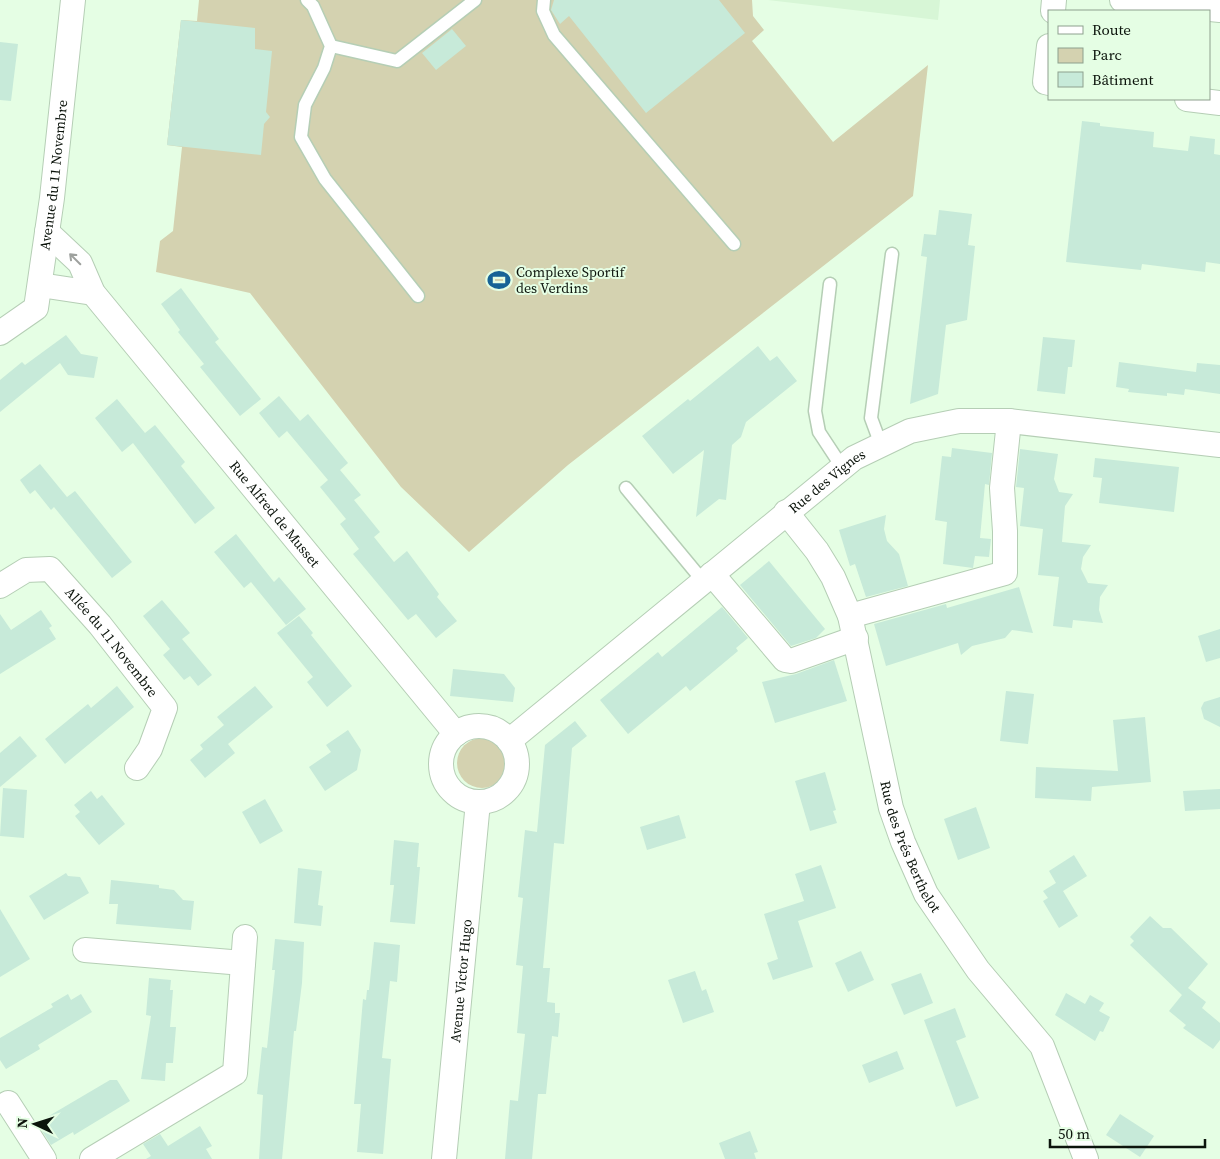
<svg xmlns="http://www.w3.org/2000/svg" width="1220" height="1159" viewBox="0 0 1220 1159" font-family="'Source Serif 4',serif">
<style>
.built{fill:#d7f6d6}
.green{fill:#d4d2b0}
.building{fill:#c7ead9}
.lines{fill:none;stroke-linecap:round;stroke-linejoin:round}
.service-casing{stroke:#b5ceb5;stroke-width:15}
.minor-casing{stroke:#b5ceb5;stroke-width:26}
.service{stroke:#fff;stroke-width:12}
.minor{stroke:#fff;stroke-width:24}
.oneway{stroke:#9ea19e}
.labels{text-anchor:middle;stroke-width:4;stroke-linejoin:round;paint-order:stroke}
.street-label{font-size:14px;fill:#0c140c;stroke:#e5fee4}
.poi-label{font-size:14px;fill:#0c140c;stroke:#e5fee4;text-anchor:start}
</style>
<rect width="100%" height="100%" fill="#e5fee4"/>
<polygon class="built" points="768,0 940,0 938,20"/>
<g class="green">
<polygon points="199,0 752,0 753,16 764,30 752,41 833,142 928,65 913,196 568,465 469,552 401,487 250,293 156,272 160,241 173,231 182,147 167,145 181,20 197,21"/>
<circle cx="482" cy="763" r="25"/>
</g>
<g class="building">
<polygon points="554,0 719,0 745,33 646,113 569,16 560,24 551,10"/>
<polygon points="181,20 255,28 255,49 272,51 266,112 270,117 264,124 261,155 167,145"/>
<polygon points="452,29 466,46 436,70 422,53"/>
<polygon points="0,42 18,44 11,101 0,100"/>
<polygon points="1082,121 1100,123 1100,126 1154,132 1153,147 1188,151 1190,136 1215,139 1214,154 1220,155 1220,264 1206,262 1205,272 1142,264 1141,270 1066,262"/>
<polygon points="939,210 972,214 968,245 975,246 967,320 946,325 938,394 910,404 927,257 921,256 924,234 936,235"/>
<polygon points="181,288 219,339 215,342 261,399 240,416 200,367 204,364 178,332 180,330 161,304"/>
<polygon points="66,335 81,354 98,357 94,378 68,375 60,363 0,412 0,380 22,362 25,365"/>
<polygon points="1043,337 1075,340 1072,367 1068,367 1065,394 1037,391"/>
<polygon points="758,346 770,361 777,356 797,381 746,422 741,437 732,445 726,500 719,499 696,517 704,450 673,474 642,436 688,399 690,401"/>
<polygon points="1119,362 1196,372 1197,363 1220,365 1220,394 1185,389 1184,395 1167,393 1167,396 1128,392 1129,389 1116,387"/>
<polygon points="279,396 300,421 308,414 348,463 340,470 361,495 354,500 380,532 374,537 394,562 407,551 439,594 437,597 457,621 436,638 416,614 408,620 353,554 359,549 340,524 346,519 320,487 328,480 287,431 279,438 259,413"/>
<polygon points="117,399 145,433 155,425 185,462 181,466 215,508 195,524 133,443 122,452 95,418"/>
<polygon points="952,448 992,453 989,485 985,484 980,538 991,539 989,557 975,556 973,568 943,564 947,522 935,520 942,456 951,457"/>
<polygon points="1020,449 1058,454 1054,479 1059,492 1073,494 1065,506 1062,542 1091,545 1083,557 1081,569 1088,583 1108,585 1100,597 1099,610 1103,623 1073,620 1072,628 1053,626 1059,577 1038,575 1043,529 1020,526 1024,488 1016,487"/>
<polygon points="1095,458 1179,467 1174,512 1099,503 1102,478 1093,477"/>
<polygon points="40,464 67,497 75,491 132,562 112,578 54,507 51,510 35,490 30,494 20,480"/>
<polygon points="886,515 884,529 887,541 899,554 908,586 866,597 855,564 850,566 839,530"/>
<polygon points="236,534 274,582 279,577 306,609 286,625 251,582 244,588 214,552"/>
<polygon points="769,561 825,629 816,638 791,646 740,585"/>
<polygon points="1019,587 1033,633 1012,630 1005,638 972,646 961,655 958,643 886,666 874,624 946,604 947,608"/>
<polygon points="162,600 190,633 182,639 212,675 198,686 190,676 184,680 163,655 170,649 143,616"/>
<polygon points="722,607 748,638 736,648 738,651 690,691 686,686 628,734 600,700 658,652 662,657"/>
<polygon points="41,610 52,626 49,628 56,639 0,674 0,614 11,630"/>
<polygon points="299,616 313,633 311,635 352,686 327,707 307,682 313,677 277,633"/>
<polygon points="1220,629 1220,658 1206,662 1198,636"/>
<polygon points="834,660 847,701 775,723 762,682 796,674"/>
<polygon points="453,669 504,674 515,688 513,702 450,696"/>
<polygon points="117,686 134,707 65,764 45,739 88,704 91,708"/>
<polygon points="255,686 273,707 228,744 235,753 205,778 190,760 203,749 200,745 224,725 217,717"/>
<polygon points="1006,691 1034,694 1028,744 1000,741"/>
<polygon points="1220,697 1220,727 1204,719 1201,708 1204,702"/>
<polygon points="1145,717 1151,782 1092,787 1091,801 1035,798 1036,767 1118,771 1113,720"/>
<polygon points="575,721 587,736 572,748 564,844 554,843 543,968 550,968 547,1002 555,1003 555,1013 560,1013 558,1037 552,1036 546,1094 538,1094 532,1159 505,1159 510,1100 518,1101 525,1034 517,1033 523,966 516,965 523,898 518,897 525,830 537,832 545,745"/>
<polygon points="348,730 361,750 357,770 325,791 309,767 331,752 326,745"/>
<polygon points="20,736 37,756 0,787 0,753"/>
<polygon points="825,772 836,810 833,811 837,823 810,831 795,781"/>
<polygon points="3,788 27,790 24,838 0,836"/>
<polygon points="1220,789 1220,809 1185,811 1183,791"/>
<polygon points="91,791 97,799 102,795 125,824 99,845 75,816 80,812 74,805"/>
<polygon points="265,799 283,831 260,844 242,812"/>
<polygon points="976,807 990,848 958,860 944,819"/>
<polygon points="679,815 686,838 647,850 640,827"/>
<polygon points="394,840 419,843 417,867 420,867 415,924 390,922 394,885 390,885"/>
<polygon points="1074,855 1087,876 1063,891 1078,916 1059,928 1043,901 1048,898 1043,891 1056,883 1049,871"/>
<polygon points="821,865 836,908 798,921 813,967 773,980 767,963 778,959 764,914 804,901 795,874"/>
<polygon points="298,868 322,871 318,905 323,906 321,926 294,923"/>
<polygon points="66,873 68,876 80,877 89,893 44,920 29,896"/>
<polygon points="111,880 159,885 159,888 174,890 183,900 194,901 191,930 116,924 118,904 109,904"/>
<polygon points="0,909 30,959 0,977"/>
<polygon points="1150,916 1163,928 1171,928 1208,964 1188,988 1206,1002 1202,1008 1220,1023 1220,1040 1213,1049 1183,1028 1186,1025 1169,1011 1182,995 1130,945 1134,941 1130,937"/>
<polygon points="275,939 304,942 302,983 296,1031 294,1031 282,1159 259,1159 263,1095 257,1094 262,1047 267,1048 274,980 275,970 272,970"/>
<polygon points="374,942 400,945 397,982 390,981 382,1058 391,1059 383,1154 357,1152 361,1104 354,1104 363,999 366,1000 367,990 369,990"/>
<polygon points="861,951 874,980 848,992 835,963"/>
<polygon points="695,971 702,991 706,989 714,1012 683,1023 668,980"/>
<polygon points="921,973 933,1003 904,1015 891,984"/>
<polygon points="149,978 171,980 170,990 173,990 170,1027 176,1027 173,1063 166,1063 165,1081 141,1079 151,1016 146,1015"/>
<polygon points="1066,993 1085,1004 1090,995 1104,1003 1099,1011 1110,1017 1103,1032 1100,1031 1095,1041 1055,1015"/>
<polygon points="68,994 71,1000 81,994 92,1012 38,1045 40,1049 6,1069 0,1060 0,1038 53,1007 51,1004"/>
<polygon points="955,1008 966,1037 956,1041 979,1098 956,1107 924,1020"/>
<polygon points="897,1051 904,1069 869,1083 862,1065"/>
<polygon points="110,1080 117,1080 130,1101 74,1135 73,1132 51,1145 37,1123"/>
<polygon points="1120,1114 1154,1136 1140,1157 1106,1135"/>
<polygon points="200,1126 212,1146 206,1149 212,1159 146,1159 151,1156 143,1144 160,1134 168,1146"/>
<polygon points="750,1131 758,1152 754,1153 756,1159 725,1159 719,1143"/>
</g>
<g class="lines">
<defs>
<g id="service">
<polyline points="307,0 313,6 331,46 324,68 305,105 301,137 325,179 418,296"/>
<polyline points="544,0 543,11 554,35 734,244"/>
<polyline points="331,46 397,61 475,0"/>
<polyline points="830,284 815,411 819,432 842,467"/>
<polyline points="881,445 871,418 892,254"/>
<polyline points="626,488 703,581"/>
</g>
<g id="minor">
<polyline points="1122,0 1220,10"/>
<polyline points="1053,11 1054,0"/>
<polyline points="1049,46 1045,82 1049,83"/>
<polyline points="1187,99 1220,103"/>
<path id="s1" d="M47,232l33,31 13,30 363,441"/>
<polyline points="40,285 93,293"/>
<path id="s2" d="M0,333l36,-25 16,-110 21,-198"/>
<path id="s3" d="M786,512l31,39 16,26 17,39 41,192 12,34 23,52 52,76 64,76 44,113"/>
<polyline points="712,574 785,660 791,661 856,638"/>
<path id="s4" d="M0,586l26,-16 24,-1 50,56 65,83 -15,41 -13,19"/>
<polyline points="850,616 1005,573 1005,531 1002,488 1009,421"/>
<circle cx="479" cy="764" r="38"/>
<path id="s5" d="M509,741l345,-283 56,-27 49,-10h50l211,24"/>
<polyline points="85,950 243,963"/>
<polyline points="8,1103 44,1159"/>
<polyline points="92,1159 235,1073 245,937"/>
<path id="s6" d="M444,1159l34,-357"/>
</g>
</defs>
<use href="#service" class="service-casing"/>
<use href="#minor" class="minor-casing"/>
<use href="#service" class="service"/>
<use href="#minor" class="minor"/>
</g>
<defs><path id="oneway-shaft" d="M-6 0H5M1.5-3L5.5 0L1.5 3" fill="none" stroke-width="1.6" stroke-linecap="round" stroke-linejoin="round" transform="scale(1.25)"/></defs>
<use class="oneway" href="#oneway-shaft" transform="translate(75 259) rotate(-135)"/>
<defs>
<symbol id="stadium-bare" viewBox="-9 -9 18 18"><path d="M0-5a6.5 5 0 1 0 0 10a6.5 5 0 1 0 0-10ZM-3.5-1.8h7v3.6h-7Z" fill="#176396" stroke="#e5fee4" stroke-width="2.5" paint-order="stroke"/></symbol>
</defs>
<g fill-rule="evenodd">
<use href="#stadium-bare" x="483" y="264" width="32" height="32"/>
</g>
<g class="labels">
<g class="street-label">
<text dy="5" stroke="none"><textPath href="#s2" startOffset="178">Avenue du 11 Novembre</textPath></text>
<text dy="5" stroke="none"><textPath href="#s5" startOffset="411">Rue des Vignes</textPath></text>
<text dy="5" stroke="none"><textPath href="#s1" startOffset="364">Rue Alfred de Musset</textPath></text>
<text dy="5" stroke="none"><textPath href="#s4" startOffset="150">Allée du 11 Novembre</textPath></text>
<text dy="5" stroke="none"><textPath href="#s3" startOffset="362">Rue des Prés Berthelot</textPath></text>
<text dy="5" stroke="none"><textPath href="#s6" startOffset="179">Avenue Victor Hugo</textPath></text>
</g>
<g class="poi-label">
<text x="516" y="277">Complexe Sportif<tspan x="516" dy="16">des Verdins</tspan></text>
</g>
</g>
<rect x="1048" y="10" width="162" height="90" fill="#e5fee4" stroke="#8ea08e"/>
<rect x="1058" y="26" width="25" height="8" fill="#ffffff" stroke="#8ea08e"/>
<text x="1092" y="35" font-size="15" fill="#0c140c">Route</text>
<rect x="1058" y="48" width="25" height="15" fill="#d4d2b0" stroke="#8ea08e"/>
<text x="1092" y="60" font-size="15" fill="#0c140c">Parc</text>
<rect x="1058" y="72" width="25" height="15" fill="#c7ead9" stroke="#8ea08e"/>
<text x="1092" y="85" font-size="15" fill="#0c140c">Bâtiment</text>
<g transform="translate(35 1124) rotate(274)" stroke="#e5fee4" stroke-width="4" paint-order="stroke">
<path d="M0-4L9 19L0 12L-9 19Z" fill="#0c140c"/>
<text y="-8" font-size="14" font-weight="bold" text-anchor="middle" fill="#0c140c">N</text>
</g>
<path d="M1050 1139v8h155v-8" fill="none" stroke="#0c140c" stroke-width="2.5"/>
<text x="1058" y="1139" font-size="15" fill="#0c140c" stroke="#e5fee4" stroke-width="4" paint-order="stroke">50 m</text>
</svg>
